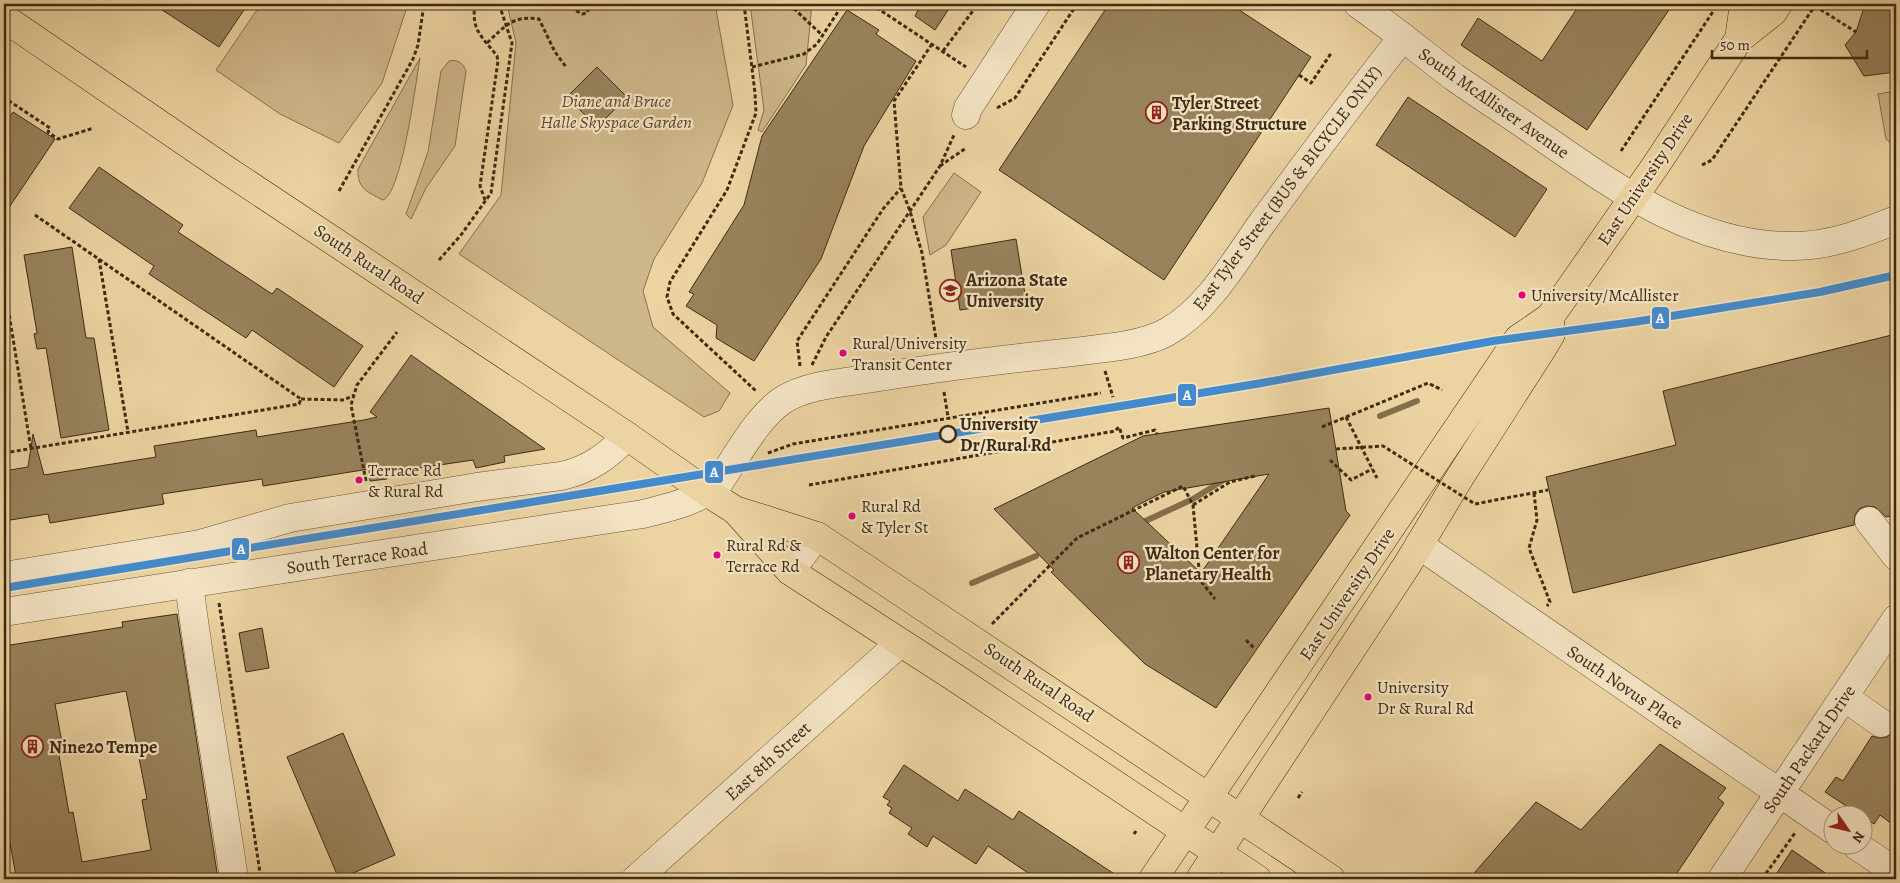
<svg xmlns="http://www.w3.org/2000/svg" width="1900" height="883" viewBox="0 0 1900 883" font-family="Alegreya,serif">
<style>
.green{fill:#ceb78a;stroke:#86714e}
.lines{fill:none;stroke-linecap:round;stroke-linejoin:round}
.stream{stroke:#836e4b;stroke-width:6}
.building{fill:#98835d;stroke:#3e2b12;fill-rule:evenodd}
.minor-casing{stroke:#6a5536;stroke-width:29}
.major-casing{stroke:#3e2b12;stroke-width:29}
.path{stroke:#3e2b12;stroke-width:3;stroke-dasharray:4 2.5;stroke-linecap:butt}
.minor{stroke:#f3e3c3;stroke-width:28}
.major{stroke:#ecd4a2;stroke-width:28}
.path-bridge{stroke:#3e2b12;stroke-width:3;stroke-dasharray:4 2.5;stroke-linecap:butt}
.rail-1-casing{stroke:#f3e3c3;stroke-width:11}
.rail-1{stroke:#448bcd;stroke-width:8}
.bus-dot{fill:#e5007d;stroke:#f3e3c3;stroke-width:2}
.stop-dot{fill:#f3e3c3;stroke:#3e2b12;stroke-width:2.5}
.labels{text-anchor:middle;stroke-width:4.5;stroke-linejoin:round;paint-order:stroke}
.bus-label{font-size:17px;fill:#3e2b12;stroke:#f3e3c3;text-anchor:start}
.park-label{font-size:18px;font-style:italic;fill:#5b472a;stroke:#f3e3c3}
.poi-label{font-size:18px;font-weight:bold;fill:#3e2b12;stroke:#f3e3c3;text-anchor:start}
.street-label{font-size:18px;fill:#3e2b12;stroke:#f3e3c3}
.stop-label{font-size:18px;font-weight:bold;fill:#3e2b12;stroke:#f3e3c3;text-anchor:start}
.line-badge{stroke:#f3e3c3;stroke-width:2}
.badge-label{font-size:14px;text-anchor:middle;font-weight:bold;fill:#fff}
</style>
<rect width="100%" height="100%" fill="#ecd4a2"/>
<filter id="stains"><feTurbulence type="fractalNoise" baseFrequency=".004" numOctaves="4"/><feColorMatrix values="0 0 0 0 .2 0 0 0 0 .09 0 0 0 0 .02 0 0 0 .5 -.17"/></filter>
<radialGradient id="worn" r=".72"><stop offset=".6" stop-color="#630" stop-opacity="0"/><stop offset="1" stop-color="#630" stop-opacity=".3"/></radialGradient>
<g class="green">
<polygon points="261,4 408,4 382,83 339,143 280,114 216,70"/>
<polygon points="507,4 715,4 733,105 702,183 654,259 643,291 653,327 730,393 719,411 704,417 459,254 501,195 516,43"/>
<polygon points="750,4 812,4 806,65 762,132 758,130 764,110"/>
<path d="M420,58c-4,23 -18,135 -37,142 -16,-8 -26,-12 -25,-31z"/>
<path d="M449,61c9,-2 14,2 17,10l-11,75 -29,42 -15,31 -5,-5 22,-62 13,-81z"/>
<polygon points="1896,91 1896,148 1886,139 1878,94"/>
<polygon points="954,173 981,192 946,245 930,255 923,217"/>
</g>
<g class="lines">
<g class="stream">
<polyline points="1380,416 1417,401"/>
<polyline points="1139,524 1193,499 1225,479"/>
<polyline points="972,583 1036,556"/>
</g>
</g>
<g class="building">
<polygon points="153,4 248,4 219,47"/>
<polygon points="921,4 952,4 935,30 915,16"/>
<polygon points="1109,4 1230,4 1311,57 1164,280 999,170"/>
<polygon points="1580,4 1673,4 1587,130 1461,45 1478,18 1542,61"/>
<polygon points="1865,4 1896,4 1896,72 1864,76 1845,45 1856,32"/>
<polygon points="847,10 879,30 876,34 916,61 864,146 821,259 754,361 716,338 717,325 686,306 694,294 689,292 744,205 762,136"/>
<polygon points="597,67 627,97 597,127 567,97"/>
<polygon points="1408,97 1547,189 1515,237 1376,145"/>
<polygon points="13,112 55,139 4,215 4,125"/>
<polygon points="99,167 183,225 178,232 272,294 277,288 363,346 334,387 252,330 246,338 149,274 154,266 69,208"/>
<polygon points="1016,239 1026,300 960,310 951,250"/>
<polygon points="72,247 86,338 94,338 109,430 61,438 46,348 37,349 34,334 37,333 24,255"/>
<polygon points="1896,334 1896,515 1886,517 1875,507 1866,506 1859,509 1855,515 1854,525 1573,593 1546,477 1676,445 1663,391"/>
<polygon points="411,355 545,449 504,456 505,462 476,468 473,460 386,473 387,479 370,481 369,469 263,486 262,479 162,494 164,504 50,523 48,514 4,521 4,471 28,467 33,434 44,475 156,457 154,446 256,430 257,437 364,420 377,417 370,412"/>
<path d="M1329,408l17,103 4,4 -134,193 -71,-44 -94,-92 3,-2 -60,-61 149,-73zM1269,474l-68,99 -69,-65 32,-16z"/>
<path d="M177,614l41,265h-190l-1,-5 -11,2 -10,-54h-2v-176l119,-19 -1,-5zM126,691l21,108 -5,1 9,50 -69,12 -9,-50 -4,1 -10,-58 5,-1 -9,-50z"/>
<polygon points="262,628 269,668 246,672 239,633"/>
<polygon points="1896,725 1896,827 1880,815 1874,824 1825,792 1836,777 1843,781 1872,736 1879,738 1887,737 1893,732"/>
<polygon points="343,733 395,855 339,879 287,757"/>
<polygon points="1660,744 1726,788 1718,798 1724,803 1673,879 1469,879 1536,802 1581,830"/>
<polygon points="904,765 958,801 965,789 1013,820 1019,811 1122,879 1037,879 988,846 976,864 933,836 927,847 908,834 912,828 889,813 892,808 887,805 890,801 883,797"/>
<polygon points="1792,850 1834,879 1773,879"/>
</g>
<g class="lines">
<defs>
<g id="minor">
<path d="M1358,4c33,23 64,49 96,73 30,21 61,41 91,62 75,52 154,108 249,107 36,0 69,-13 102,-26"/>
<polyline points="966,115 968,108 1036,4"/>
<polyline points="1869,521 1896,556"/>
<polyline points="1419,545 1832,829"/>
<polyline points="790,571 817,536"/>
<path d="M4,576l196,-32 90,-26 187,-31 84,-11c28,-6 47,-20 66,-40"/>
<path d="M189,583c12,98 31,197 45,296"/>
<path d="M4,612l639,-98c27,-7 53,-12 75,-30 18,-26 39,-67 65,-84 24,-15 57,-17 84,-21 66,-11 131,-19 197,-26 31,-4 76,-6 103,-21 41,-23 68,-71 95,-109 46,-62 92,-125 141,-186"/>
<polyline points="1844,697 1881,723"/>
<polyline points="1857,846 1896,872"/>
<polyline points="636,879 900,643"/>
<polyline points="1722,879 1896,619"/>
</g>
<g id="major">
<polyline points="4,18 225,169 627,436 708,493 735,510 817,536 1331,879"/>
<polyline points="1739,39 1744,4"/>
<polyline points="736,511 790,571 954,677 1257,879"/>
<polyline points="1153,879 1518,339 1550,317 1656,165 1739,39 1773,12 1778,4"/>
<polyline points="1200,879 1407,565 1460,477 1542,349 1551,334 1550,317"/>
</g>
</defs>
<use href="#minor" class="minor-casing"/>
<use href="#major" class="major-casing"/>
<g class="path">
<path d="M475,4c-4,27 7,32 22,52l1,5 -18,125 5,14"/>
<polyline points="565,4 582,14 587,13 590,4"/>
<polyline points="744,4 755,93 756,113 727,190 670,282 667,297 673,314 756,391"/>
<polyline points="789,4 822,35"/>
<polyline points="871,4 966,67"/>
<polyline points="1815,6 1856,32"/>
<path d="M487,43c18,-17 26,-28 52,-24l16,33 11,15"/>
<polyline points="932,44 894,101 901,188 910,211 922,253 937,345"/>
<polyline points="943,51 978,4"/>
<polyline points="752,67 804,54 817,44 843,4"/>
<polyline points="1299,75 1311,83 1332,52"/>
<polyline points="4,102 6,99 50,128 48,132 58,139 94,128"/>
<polyline points="997,108 1015,98 1077,4"/>
<polyline points="1621,151 1718,4"/>
<polyline points="1702,165 1712,160 1816,4"/>
<polyline points="940,166 966,148"/>
<polyline points="339,191 413,59 418,45 424,4"/>
<polyline points="99,259 128,432"/>
<polyline points="439,260 461,235 491,193 512,43 499,4"/>
<polyline points="4,283 31,449"/>
<polyline points="812,365 826,337 940,166 954,135"/>
<polyline points="800,366 797,341 883,209 901,188"/>
<polyline points="1105,371 1113,397"/>
<polyline points="944,392 948,417"/>
<polyline points="301,399 344,400 354,395"/>
<polyline points="1346,417 1377,478"/>
<polyline points="1322,427 1428,383 1442,390"/>
<polyline points="4,453 299,404 301,399 35,215"/>
<polyline points="768,453 793,444 1101,393"/>
<polyline points="1330,460 1351,480 1372,469"/>
<polyline points="366,481 351,405 357,385 397,332"/>
<polyline points="809,485 1115,431 1119,427 1123,438 1155,430 1157,434"/>
<polyline points="1534,493 1537,520 1529,548 1550,602 1547,606"/>
<polyline points="1193,505 1230,482 1255,476"/>
<polyline points="219,603 261,879"/>
<polyline points="992,624 1077,538 1183,486 1193,505 1200,580 1215,599"/>
<polyline points="1246,640 1255,649"/>
<polyline points="1298,798 1302,792"/>
<polyline points="1134,834 1136,831"/>
<polyline points="1762,879 1795,833"/>
</g>
<use href="#minor" class="minor"/>
<use href="#major" class="major"/>
<polyline class="path-bridge" points="1336,449 1383,446 1475,504 1548,490"/>
<defs>
<polyline id="rail-1" points="4,588 1256,384 1493,341 1634,322 1820,292 1896,275"/>
</defs>
<use href="#rail-1" class="rail-1-casing"/>
<use href="#rail-1" class="rail-1"/>
</g>
<defs>
<symbol id="building-ring" viewBox="-11 -11 22 22"><circle r="9.5" fill="#f3e3c3" stroke="#8f2418" stroke-width="1.5"/><path d="M-4-6H4V6H1V3H-1V6H-4ZM-2.5-4.3h1.7v1.8h-1.7ZM.8-4.3h1.7v1.8H.8ZM-2.5-1h1.7V.8h-1.7ZM.8-1h1.7V.8H.8Z" fill="#8f2418"/></symbol>
<symbol id="university-ring" viewBox="-11 -11 22 22"><circle r="9.5" fill="#f3e3c3" stroke="#8f2418" stroke-width="1.5"/><path d="M0-5L7-2L0 1L-7-2ZM-4 1L0 2.5L4 1V4Q0 6-4 4Z" fill="#8f2418"/></symbol>
</defs>
<g fill-rule="evenodd">
<use href="#building-ring" x="1144" y="100" width="25" height="25"/>
<use href="#university-ring" x="938" y="278" width="25" height="25"/>
<use href="#building-ring" x="1116" y="550" width="25" height="25"/>
<use href="#building-ring" x="20" y="734" width="25" height="25"/>
</g>
<g class="bus-dot">
<circle cx="1522" cy="295" r="4.5"/>
<circle cx="843" cy="353" r="4.5"/>
<circle cx="359" cy="480" r="4.5"/>
<circle cx="852" cy="516" r="4.5"/>
<circle cx="717" cy="555" r="4.5"/>
<circle cx="1368" cy="697" r="4.5"/>
</g>
<circle class="stop-dot" cx="948" cy="434" r="8"/>
<g class="labels">
<g class="bus-label">
<text x="1531" y="301">University/McAllister</text>
<text x="852" y="349">Rural/University<tspan x="852" dy="21">Transit Center</tspan></text>
<text x="368" y="476">Terrace Rd<tspan x="368" dy="21">&amp; Rural Rd</tspan></text>
<text x="861" y="512">Rural Rd<tspan x="861" dy="21">&amp; Tyler St</tspan></text>
<text x="726" y="551">Rural Rd &amp;<tspan x="726" dy="21">Terrace Rd</tspan></text>
<text x="1377" y="693">University<tspan x="1377" dy="21">Dr &amp; Rural Rd</tspan></text>
</g>
<g class="park-label">
<text x="616" y="107">Diane and Bruce<tspan x="616" dy="21">Halle Skyspace Garden</tspan></text>
</g>
<g class="poi-label">
<text x="1172" y="109">Tyler Street<tspan x="1172" dy="21">Parking Structure</tspan></text>
<text x="966" y="286">Arizona State<tspan x="966" dy="21">University</tspan></text>
<text x="1145" y="559">Walton Center for<tspan x="1145" dy="21">Planetary Health</tspan></text>
<text x="49" y="753">Nine20 Tempe</text>
</g>
<g class="street-label">
<text transform="translate(1494 103) rotate(35)" y="6">South McAllister Avenue</text>
<text transform="translate(1645 179) rotate(-56)" y="6">East University Drive</text>
<text transform="translate(1287 188) rotate(-53)" y="6">East Tyler Street (BUS &amp; BICYCLE ONLY)</text>
<text transform="translate(369 264) rotate(34)" y="6">South Rural Road</text>
<text transform="translate(357 558) rotate(-8)" y="6">South Terrace Road</text>
<text transform="translate(1347 594) rotate(-56)" y="6">East University Drive</text>
<text transform="translate(1039 682) rotate(34)" y="6">South Rural Road</text>
<text transform="translate(1625 687) rotate(34)" y="6">South Novus Place</text>
<text transform="translate(1809 749) rotate(-56)" y="6">South Packard Drive</text>
<text transform="translate(768 761) rotate(-42)" y="6">East 8th Street</text>
</g>
<g class="stop-label">
<text x="960" y="430">University<tspan x="960" dy="21">Dr/Rural Rd</tspan></text>
</g>
</g>
<g class="line-badge">
<rect x="1651" y="306" width="19" height="24" rx="5" fill="#448bcd"/>
<rect x="1177" y="383" width="20" height="24" rx="5" fill="#448bcd"/>
<rect x="704" y="460" width="20" height="24" rx="5" fill="#448bcd"/>
<rect x="231" y="537" width="19" height="24" rx="5" fill="#448bcd"/>
</g>
<g class="badge-label">
<text x="1660" y="323">A</text>
<text x="1187" y="400">A</text>
<text x="714" y="477">A</text>
<text x="241" y="554">A</text>
</g>
<rect width="1900" height="883" fill="none" stroke="#ecd4a2" stroke-width="20"/>
<rect x="5" y="5" width="1890" height="873" fill="none" stroke="#3e2b12" stroke-width="2.5"/>
<rect x="10" y="10" width="1880" height="863" fill="none" stroke="#3e2b12"/>
<g transform="translate(1848 830) rotate(124)"><circle r="24" fill="#f3e3c3" stroke="#ab997c"/>
<path d="M0-4L9 19L0 12L-9 19Z" fill="#8f2418"/>
<text y="-8" font-size="14" font-weight="bold" text-anchor="middle" fill="#3e2b12">N</text>
</g>
<path d="M1712 50v8h155v-8" fill="none" stroke="#3e2b12" stroke-width="2.5"/>
<text x="1720" y="50" font-size="15" fill="#3e2b12" stroke="#f3e3c3" stroke-width="4" paint-order="stroke">50 m</text>
<rect width="100%" height="100%" filter="url(#stains)"/>
<rect width="100%" height="100%" fill="url(#worn)"/>
</svg>
